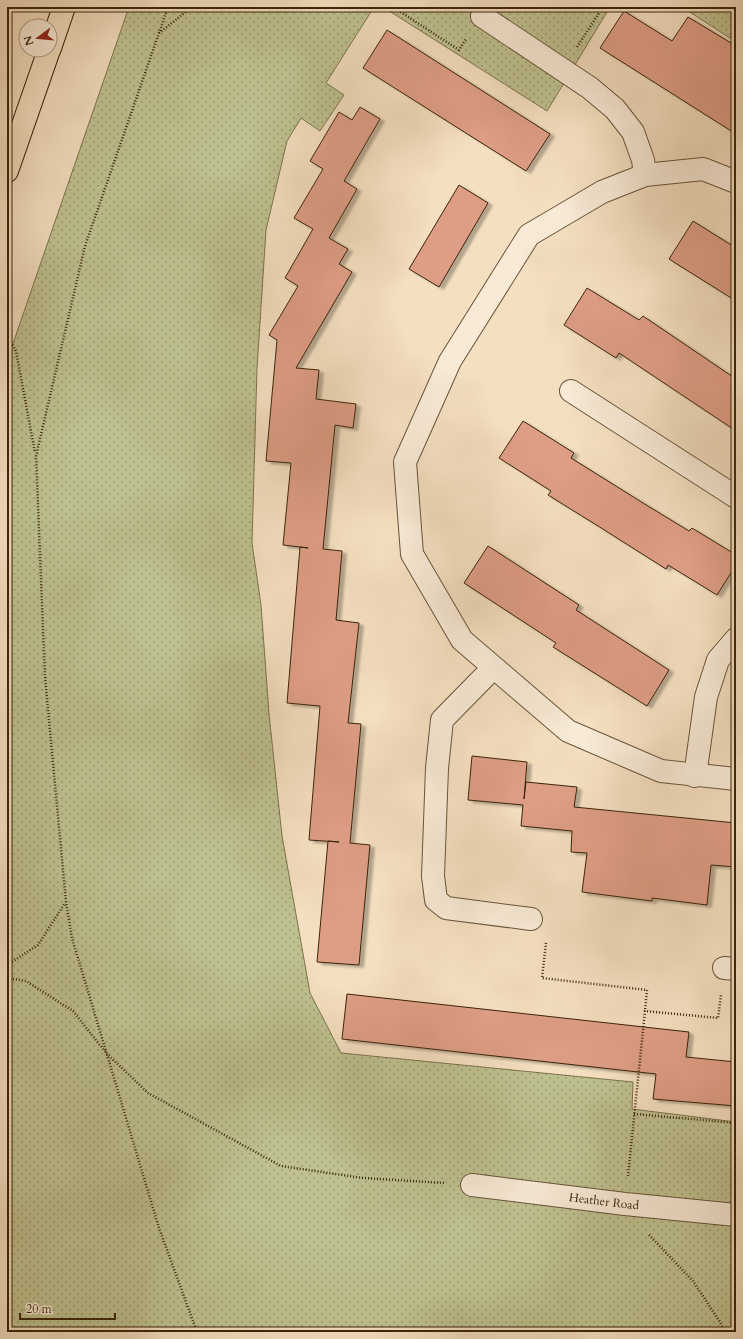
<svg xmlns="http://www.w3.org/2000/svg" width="743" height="1339" viewBox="0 0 743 1339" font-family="Cardo,serif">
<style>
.grass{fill:url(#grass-dots);stroke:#7c734d}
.building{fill:#de9d85;stroke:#3a250a;filter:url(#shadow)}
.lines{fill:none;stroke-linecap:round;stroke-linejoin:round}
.street-casing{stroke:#685438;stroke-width:24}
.highway-casing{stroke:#3a250a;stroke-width:24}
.path{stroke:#3a250a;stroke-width:2.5;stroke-dasharray:1 2;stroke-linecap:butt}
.street{stroke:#f8ead6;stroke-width:22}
.highway{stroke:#f4dfc0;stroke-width:22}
.labels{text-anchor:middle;stroke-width:3.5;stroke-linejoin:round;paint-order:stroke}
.street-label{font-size:12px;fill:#3a250a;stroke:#f8ead6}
</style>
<defs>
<pattern id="grass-dots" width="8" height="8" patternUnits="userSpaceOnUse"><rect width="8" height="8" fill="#bfc190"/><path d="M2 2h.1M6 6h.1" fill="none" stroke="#9c9d74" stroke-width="1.8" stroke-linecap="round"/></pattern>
<filter id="shadow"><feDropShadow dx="4.5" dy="2.5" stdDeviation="1" flood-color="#0004"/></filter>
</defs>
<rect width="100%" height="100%" fill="#f4dfc0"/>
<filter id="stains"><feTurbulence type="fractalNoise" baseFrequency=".005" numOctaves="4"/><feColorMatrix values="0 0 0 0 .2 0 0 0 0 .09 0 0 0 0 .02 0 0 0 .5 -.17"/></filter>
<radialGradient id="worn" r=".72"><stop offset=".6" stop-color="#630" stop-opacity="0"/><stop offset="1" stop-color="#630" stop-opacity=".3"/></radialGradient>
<g class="grass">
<polygon points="129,7 374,7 326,83 344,95 320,131 301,118 287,141 266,230 257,368 252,543 261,605 269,714 282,836 310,993 341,1053 633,1082 632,1109 736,1122 736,1332 7,1332 7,361"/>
<polygon points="383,7 610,7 547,111"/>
<polygon points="682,7 736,7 736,29 730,38"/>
</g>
<g class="building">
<polygon points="624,11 672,41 688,17 736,46 736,134 600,48"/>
<polygon points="387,30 550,134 526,171 363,68"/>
<polygon points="360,107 380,119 344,181 357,189 329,238 348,249 339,264 352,272 296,368 319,370 316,399 356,404 353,428 335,425 323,549 342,551 336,620 359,623 348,723 361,724 350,843 370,845 359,965 317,962 328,841 339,842 309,840 320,706 287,703 300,547 308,548 283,545 291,463 266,461 277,340 269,335 298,286 285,278 313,229 294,218 323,169 310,161 339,112 352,120"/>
<polygon points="459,185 488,203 439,287 409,269"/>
<polygon points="693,221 736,248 736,301 669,259"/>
<polygon points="587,288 639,320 643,316 736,379 736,431 619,353 616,358 564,325"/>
<polygon points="523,421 574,453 571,458 643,503 689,531 692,528 736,555 736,565 717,595 668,565 666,569 598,526 548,495 551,491 499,458"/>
<polygon points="488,546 579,605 576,610 669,670 647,706 553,647 556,643 464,583"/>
<polygon points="472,756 527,762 524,799 526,782 577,787 574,807 736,823 736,867 711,865 707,905 652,898 652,901 582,892 587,853 571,852 572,831 521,826 523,805 468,800"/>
<polygon points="347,994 689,1032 686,1057 736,1062 736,1106 653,1099 656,1074 342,1039"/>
</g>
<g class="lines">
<defs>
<g id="street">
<polyline points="482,16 590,88 615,109 633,132 643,160 645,175"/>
<polyline points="736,182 703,169 645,175 602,192 529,235 450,361 405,462 412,554 462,640 568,731 661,771 736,779"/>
<polyline points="571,391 736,497"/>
<polyline points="493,668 442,720 437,768 433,876 436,900 446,908 531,919"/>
<polyline points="695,776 706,697 718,660 736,639"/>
<polyline points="724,968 736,969"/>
<path id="s1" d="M472,1185l153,19 111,11"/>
</g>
<g id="highway">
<polyline points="50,48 64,7"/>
<polyline points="7,171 49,50"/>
</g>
</defs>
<use href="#street" class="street-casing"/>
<use href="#highway" class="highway-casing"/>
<g class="path">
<polyline points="168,7 85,246 36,456 45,677 66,902 72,938 159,1228 197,1332"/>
<polyline points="393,7 459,50 466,39"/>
<polyline points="159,33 192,7"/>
<polyline points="577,47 603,7"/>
<polyline points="7,334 16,351 35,453"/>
<polyline points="546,943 542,978 647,990 645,1011"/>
<polyline points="7,965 38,945 65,903"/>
<polyline points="7,978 26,981 73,1011 107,1054 148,1093 281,1166 363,1178 445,1183"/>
<polyline points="634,1114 736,1123"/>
<polyline points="628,1176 645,1011 718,1018 721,995"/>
<polyline points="649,1235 693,1281 720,1322 724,1332"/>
</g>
<use href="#street" class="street"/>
<use href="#highway" class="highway"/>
</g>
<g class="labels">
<g class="street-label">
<text dy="4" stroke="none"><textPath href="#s1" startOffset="133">Heather Road</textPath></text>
</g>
</g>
<rect width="743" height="1339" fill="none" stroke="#f4dfc0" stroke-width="24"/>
<rect x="8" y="8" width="727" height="1323" fill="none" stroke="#3a250a" stroke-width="2"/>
<rect x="12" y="12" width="719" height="1315" fill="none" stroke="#3a250a"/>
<g transform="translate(38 38) rotate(254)"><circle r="19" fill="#f8ead6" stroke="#ac9b84"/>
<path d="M0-3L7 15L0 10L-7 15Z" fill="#8f2418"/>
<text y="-6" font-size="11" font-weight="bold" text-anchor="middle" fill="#3a250a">N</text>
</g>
<path d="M20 1313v6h95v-6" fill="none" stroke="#3a250a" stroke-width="2"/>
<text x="26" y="1313" font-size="12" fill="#3a250a" stroke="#f8ead6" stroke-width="3" paint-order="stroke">20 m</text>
<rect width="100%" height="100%" filter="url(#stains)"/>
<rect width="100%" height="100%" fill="url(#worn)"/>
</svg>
